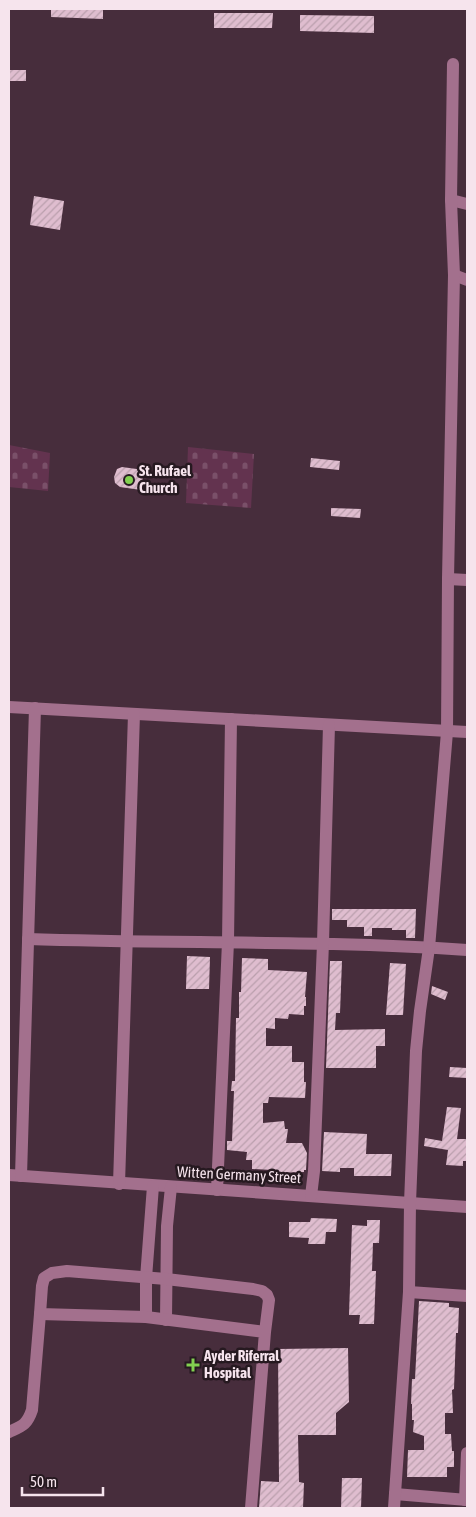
<svg xmlns="http://www.w3.org/2000/svg" width="476" height="1517" viewBox="0 0 476 1517" font-family="'Asap Condensed',sans-serif">
<style>
.cemetery{fill:url(#cemetery-stones)}
.building{fill:url(#building-hatch)}
.lines{fill:none;stroke-linecap:round;stroke-linejoin:round}
.minor{stroke:#a3708d;stroke-width:12}
.poi-dot{fill:#82d050;stroke:#261920;stroke-width:2}
.labels{text-anchor:middle;stroke-width:5;stroke-linejoin:round;paint-order:stroke}
.poi-label{font-size:15px;font-weight:bold;fill:#f6e4ed;stroke:#261920;text-anchor:start}
.street-label{font-size:15px;fill:#f6e4ed;stroke:#261920}
</style>
<defs>
<pattern id="cemetery-stones" width="16" height="16" patternUnits="userSpaceOnUse" patternTransform="scale(1.25)"><rect width="16" height="16" fill="#63334f"/><path d="M2 7V4a2 2 0 0 1 4 0v3zM10 15v-3a2 2 0 0 1 4 0v3z" fill="#7a5069"/></pattern>
<pattern id="building-hatch" width="6" height="6" patternUnits="userSpaceOnUse" patternTransform="scale(1.25)"><rect width="6" height="6" fill="#dfbdcf"/><path d="M-1 1l2-2M0 6l6-6M5 7l2-2" fill="none" stroke="#ba9fad"/></pattern>
</defs>
<rect width="100%" height="100%" fill="#472d3c"/>
<g class="cemetery">
<polygon points="9,445 50,453 48,491 9,487"/>
<polygon points="188,447 254,454 251,508 186,503"/>
</g>
<g class="building">
<polygon points="51,9 103,9 103,19 51,17"/>
<polygon points="214,13 273,13 272,28 214,28"/>
<polygon points="300,15 374,16 374,33 300,31"/>
<rect x="9" y="70" width="17" height="11"/>
<polygon points="34,196 64,201 60,230 30,225"/>
<polygon points="311,458 340,461 339,470 310,467"/>
<polygon points="122,467 144,470 141,490 120,487 115,483 114,477 117,469"/>
<polygon points="331,508 361,509 360,518 331,516"/>
<polygon points="332,909 416,909 415,938 406,938 406,930 392,930 392,928 372,928 372,936 364,936 364,927 347,927 347,920 332,920"/>
<polygon points="187,956 210,957 209,989 186,989"/>
<polygon points="242,958 268,959 268,970 307,972 305,997 306,997 306,1006 304,1006 304,1015 289,1014 288,1019 275,1018 275,1029 266,1028 266,1046 292,1046 292,1062 304,1062 304,1082 306,1082 305,1098 269,1097 268,1103 263,1103 263,1123 284,1121 285,1129 288,1129 286,1143 302,1143 307,1153 306,1170 304,1170 304,1172 272,1173 272,1170 252,1169 252,1160 246,1160 247,1152 227,1150 227,1141 232,1141 234,1091 231,1091 232,1081 235,1081 236,1018 239,1018 239,992 241,992"/>
<polygon points="330,961 342,961 340,1013 336,1013 335,1030 385,1029 385,1046 376,1046 376,1068 326,1068"/>
<polygon points="390,963 406,964 403,1015 386,1015"/>
<polygon points="432,986 448,992 445,1000 431,994"/>
<polygon points="450,1067 467,1068 467,1078 449,1077"/>
<polygon points="447,1107 461,1108 457,1139 467,1139 467,1161 463,1161 463,1166 446,1165 448,1150 424,1146 425,1138 442,1141"/>
<polygon points="324,1132 367,1134 366,1154 392,1154 391,1176 354,1176 354,1168 340,1168 340,1172 322,1171"/>
<polygon points="311,1218 337,1219 336,1232 326,1232 325,1244 308,1244 309,1238 289,1237 289,1222 310,1222"/>
<polygon points="367,1220 380,1220 379,1243 373,1243 372,1271 376,1271 374,1324 359,1324 360,1315 349,1315 352,1225 367,1226"/>
<polygon points="419,1301 449,1303 449,1307 459,1308 458,1333 456,1333 454,1389 452,1390 453,1413 445,1413 445,1434 451,1434 452,1451 454,1451 454,1467 447,1467 447,1477 407,1477 408,1450 424,1450 424,1436 413,1432 414,1420 412,1420 412,1404 411,1404 412,1379 415,1379"/>
<polygon points="348,1348 349,1402 336,1413 336,1435 298,1435 299,1482 304,1483 303,1508 259,1508 261,1481 279,1482 278,1349"/>
<polygon points="342,1478 362,1478 361,1508 341,1508"/>
</g>
<g class="lines">
<g class="minor">
<polyline points="451,200 467,204"/>
<polyline points="454,275 467,280"/>
<polyline points="448,579 467,580"/>
<polyline points="9,707 467,732"/>
<path d="M28,939c146,5 293,1 439,11"/>
<polyline points="9,1175 467,1207"/>
<polyline points="21,1176 35,708"/>
<polyline points="119,1184 134,714"/>
<polyline points="217,1190 228,942 231,719"/>
<polyline points="311,1196 314,1171 323,943 329,725"/>
<polyline points="409,1292 467,1296"/>
<polyline points="146,1317 146,1278 153,1186"/>
<polyline points="166,1320 167,1226 171,1187"/>
<path d="M9,1432c13,-6 18,-7 23,-22l8,-96"/>
<polyline points="395,1494 467,1500"/>
<polyline points="465,1500 467,1453"/>
<polyline points="251,1508 265,1332 269,1300 267,1295 262,1291 253,1289 166,1279 67,1271 52,1273 44,1278 42,1286 40,1314 146,1317 265,1332"/>
<polyline points="394,1508 409,1292 410,1203 416,1051 420,1011 429,948 447,732 448,579 454,275 451,200 453,64"/>
</g>
</g>
<g class="poi-dot">
<circle cx="129" cy="480" r="5"/>
<path d="M190.5 1357.5h5v5h5v5h-5v5h-5v-5h-5v-5h5z"/>
</g>
<g class="labels">
<g class="poi-label">
<text x="139" y="476">St. Rufael<tspan x="139" dy="17">Church</tspan></text>
<text x="204" y="1361">Ayder Riferral<tspan x="204" dy="17">Hospital</tspan></text>
</g>
<g class="street-label">
<text transform="translate(239 1175) rotate(3)" y="5">Witten Germany Street</text>
</g>
</g>
<rect width="476" height="1517" fill="none" stroke="#f6e4ed" stroke-width="20"/>
<path d="M22 1487v8h81v-8" fill="none" stroke="#f6e4ed" stroke-width="2.5"/>
<text x="30" y="1487" font-size="15" fill="#f6e4ed" stroke="#261920" stroke-width="4" paint-order="stroke">50 m</text>
</svg>
